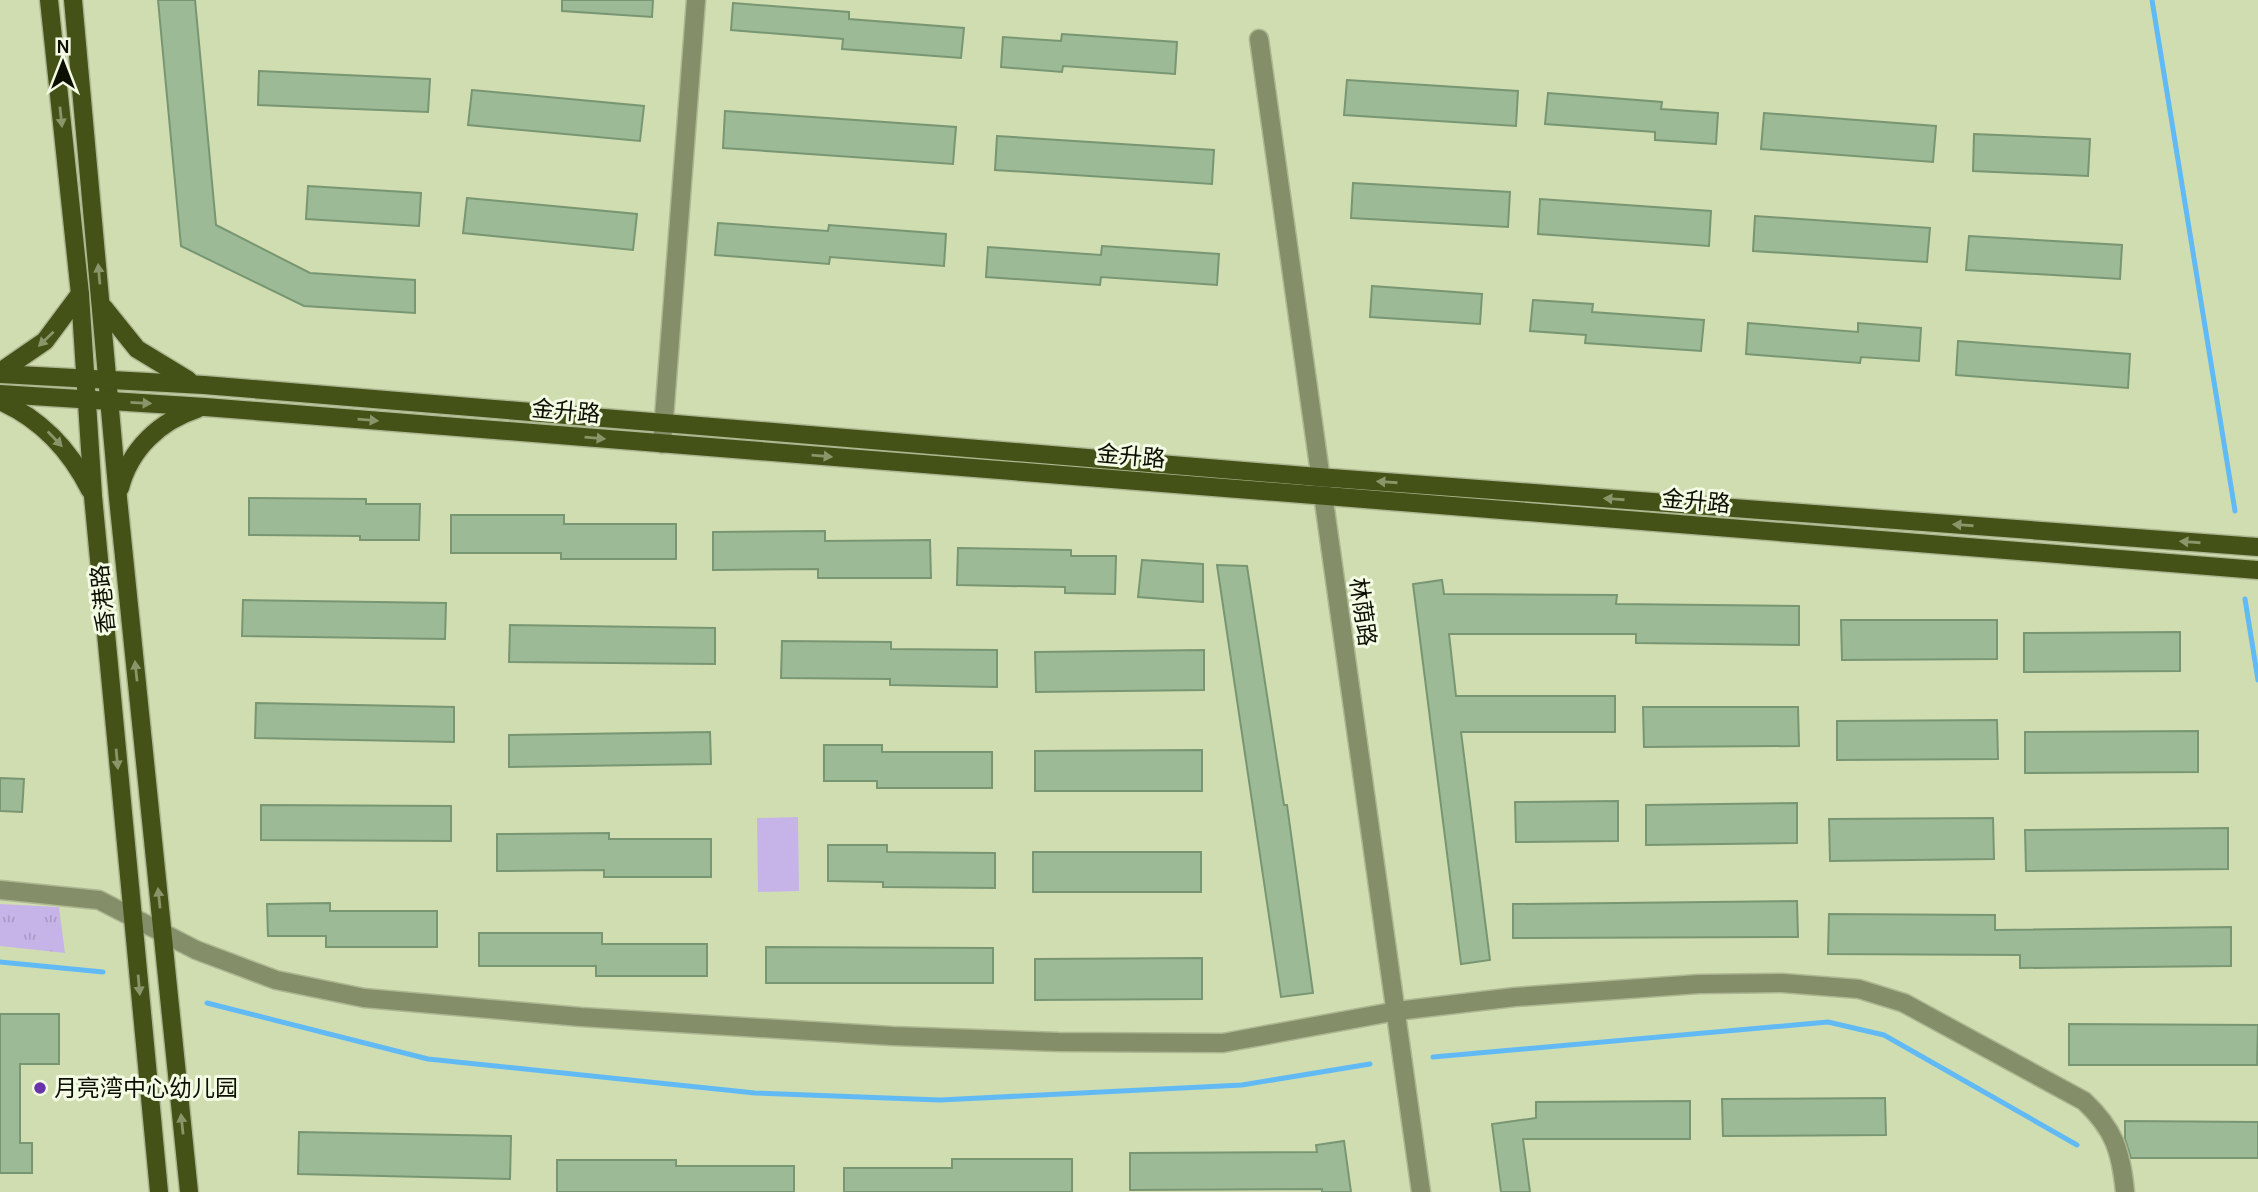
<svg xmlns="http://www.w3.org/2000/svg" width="2258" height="1192" viewBox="0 0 2258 1192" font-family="Karla,'Noto Sans SC',sans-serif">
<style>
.grass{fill:url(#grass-tufts)}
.garden{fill:#c6b4e9}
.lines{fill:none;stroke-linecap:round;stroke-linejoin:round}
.stream{stroke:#62baf5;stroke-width:5}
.building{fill:#9cba96;stroke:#799673;stroke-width:2}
.minor-casing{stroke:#adb892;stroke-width:21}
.major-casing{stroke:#adb892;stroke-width:21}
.minor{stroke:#848e69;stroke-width:18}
.major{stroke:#445117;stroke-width:18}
.oneway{fill:#8a9569}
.poi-dot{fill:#6a33a9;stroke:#f4fbe4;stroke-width:2.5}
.labels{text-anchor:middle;stroke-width:6;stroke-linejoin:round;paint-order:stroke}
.street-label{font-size:23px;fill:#0c1003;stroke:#f4fbe4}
.poi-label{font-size:23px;fill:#0c1003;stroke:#f4fbe4;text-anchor:start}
</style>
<defs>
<pattern id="grass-tufts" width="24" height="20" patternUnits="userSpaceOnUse" patternTransform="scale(1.75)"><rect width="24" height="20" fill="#c6b4e9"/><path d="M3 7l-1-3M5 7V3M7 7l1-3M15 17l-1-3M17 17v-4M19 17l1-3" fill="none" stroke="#a99ac6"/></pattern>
</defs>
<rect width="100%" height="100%" fill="#d0ddb1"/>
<polygon class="grass" points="0,904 59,907 65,953 0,946"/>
<polygon class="garden" points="798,817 799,891 758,892 757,818"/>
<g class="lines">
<g class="stream">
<polyline points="2152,0 2235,511"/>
<polyline points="2245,599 2258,680"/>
<polyline points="0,962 103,972"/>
<polyline points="207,1003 428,1059 755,1093 940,1100 1242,1085 1370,1064"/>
<polyline points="1433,1057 1828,1022 1884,1035 2077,1145"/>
</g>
</g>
<g class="building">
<polygon points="158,0 195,0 216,225 310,273 415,280 415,313 304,306 181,246"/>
<polygon points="562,0 653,0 652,17 562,11"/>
<polygon points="733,3 849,12 849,19 964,28 961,58 842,49 843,39 731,30"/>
<polygon points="1062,34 1177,42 1175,74 1063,66 1062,72 1001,67 1003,37 1061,41"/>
<polygon points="259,71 430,79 428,112 258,105"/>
<polygon points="1347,80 1518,91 1516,126 1344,115"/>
<polygon points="472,90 644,106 640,141 468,125"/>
<polygon points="1548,93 1662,102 1661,109 1718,113 1716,144 1655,140 1655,132 1545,124"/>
<polygon points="725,111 956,127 953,164 723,148"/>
<polygon points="1764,113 1936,126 1933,162 1761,149"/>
<polygon points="1974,134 2090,139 2088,176 1973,171"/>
<polygon points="997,136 1214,150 1212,184 995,170"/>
<polygon points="1353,183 1510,192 1508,227 1351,218"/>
<polygon points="308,186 421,193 419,226 306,219"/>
<polygon points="467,198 637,214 633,250 463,233"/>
<polygon points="1540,199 1711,211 1709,246 1538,234"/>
<polygon points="1755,216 1930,228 1927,262 1753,251"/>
<polygon points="718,223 828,231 829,225 946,234 944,266 830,257 829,264 715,255"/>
<polygon points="1969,236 2122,245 2120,279 1966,270"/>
<polygon points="1102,246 1219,254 1217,285 1101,277 1100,285 986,277 988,247 1101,255"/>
<polygon points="1372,286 1482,294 1480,324 1370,317"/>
<polygon points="1533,300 1593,304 1592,312 1704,320 1701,351 1585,343 1586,335 1530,331"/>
<polygon points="1748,323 1858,332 1858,323 1921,328 1919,361 1861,357 1860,363 1746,354"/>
<polygon points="1958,341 2130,354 2128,388 1956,375"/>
<polygon points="249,498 366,499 366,504 420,504 419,540 360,540 360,536 249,535"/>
<polygon points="451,515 564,515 564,524 676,524 676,559 561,559 561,553 451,553"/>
<polygon points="825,531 825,541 930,540 931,578 818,578 818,569 713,570 713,532"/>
<polygon points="958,548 1071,550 1071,556 1116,556 1115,594 1065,593 1065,587 957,585"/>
<polygon points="1142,560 1203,564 1203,602 1138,597"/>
<polygon points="1217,565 1247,566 1284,805 1287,805 1313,993 1281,997"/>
<polygon points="1442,580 1444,594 1617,595 1616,604 1799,606 1799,645 1636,643 1636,634 1449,634 1456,696 1615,696 1615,732 1461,732 1490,960 1461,964 1413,584"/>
<polygon points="243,600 446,603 445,639 242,636"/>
<polygon points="1841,620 1997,620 1997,659 1842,660"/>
<polygon points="510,625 715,628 715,664 509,662"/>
<polygon points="2180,632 2180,671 2024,672 2024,633"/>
<polygon points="782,641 891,642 891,649 997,650 997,687 890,685 890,679 781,678"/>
<polygon points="1204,650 1204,690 1036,692 1035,652"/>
<polygon points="256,703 454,707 454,742 255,738"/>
<polygon points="1643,707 1798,707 1799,746 1644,747"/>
<polygon points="1997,720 1998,759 1837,760 1837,721"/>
<polygon points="2198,731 2198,772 2025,773 2025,732"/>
<polygon points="710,732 711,764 509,767 509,735"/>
<polygon points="824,745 882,745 882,752 992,752 992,788 877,788 877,781 824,781"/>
<polygon points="1202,750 1202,791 1035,791 1035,751"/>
<polygon points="0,778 24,779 22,812 0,811"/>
<polygon points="1618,801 1618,841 1516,842 1515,802"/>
<polygon points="1797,803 1797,843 1646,845 1646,805"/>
<polygon points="261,805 451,806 451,841 261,840"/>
<polygon points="1993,818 1994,859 1830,861 1829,819"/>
<polygon points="2228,828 2228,869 2026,871 2025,830"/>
<polygon points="609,833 609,839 711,839 711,877 604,877 604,870 497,871 497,834"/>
<polygon points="828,845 887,845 887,852 995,853 995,888 883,887 883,882 828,881"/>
<rect x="1033" y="852" width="168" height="40"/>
<polygon points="1797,901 1798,937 1513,938 1513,904"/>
<polygon points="330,903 330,911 437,911 437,947 326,947 326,936 268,936 267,904"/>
<polygon points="1829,914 1995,915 1995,930 2231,927 2231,966 2020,968 2020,955 1828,954"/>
<polygon points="479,933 602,933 602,944 707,944 707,976 596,976 596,966 479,966"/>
<polygon points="766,947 993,948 993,983 766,983"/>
<polygon points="1202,958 1202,999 1035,1000 1035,959"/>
<polygon points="0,1014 59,1014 59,1064 20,1064 20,1143 32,1143 32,1173 0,1173"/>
<polygon points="2069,1024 2258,1025 2257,1065 2069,1065"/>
<polygon points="1885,1098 1886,1135 1723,1136 1722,1099"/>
<polygon points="1690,1101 1690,1139 1523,1139 1530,1192 1501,1192 1492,1124 1536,1118 1536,1102"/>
<polygon points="2125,1121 2258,1122 2258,1158 2131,1158 2125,1139"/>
<polygon points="299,1132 511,1136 510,1179 298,1174"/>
<polygon points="1344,1141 1351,1192 1322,1192 1322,1189 1130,1190 1130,1153 1317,1152 1316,1145"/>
<polygon points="952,1159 1072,1159 1072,1192 844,1192 844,1168 952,1168"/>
<polygon points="557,1160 676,1160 676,1166 794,1166 794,1192 557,1192"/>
</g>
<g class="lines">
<defs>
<g id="minor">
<polyline points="1259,39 1421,1192"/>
<polyline points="662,444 696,0"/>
<path d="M0,890l99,10 97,50 80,30 88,18 217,19 311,19 167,6 164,1 174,-32 118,-14 184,-13 83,-1 77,6 45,14 180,98c30,28 37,50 41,91"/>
</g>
<g id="major">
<polyline points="49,0 80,294 93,496 159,1192"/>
<polyline points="73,0 118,498 189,1192"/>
<polyline points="104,308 137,349 188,380"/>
<polyline points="0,372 45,341 80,294"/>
<polyline points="0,374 204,385 1318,477 2258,547"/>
<polyline points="0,394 205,407 2258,570"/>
<path d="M0,401c41,18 70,49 90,89"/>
<path d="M120,488c10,-39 40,-67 77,-79"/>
</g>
</defs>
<use href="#minor" class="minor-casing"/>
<use href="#major" class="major-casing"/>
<use href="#minor" class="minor"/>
<use href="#major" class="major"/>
</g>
<defs><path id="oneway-solid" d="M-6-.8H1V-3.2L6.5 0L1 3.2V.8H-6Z" transform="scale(1.75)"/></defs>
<g class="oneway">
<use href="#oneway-solid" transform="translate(61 117) rotate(84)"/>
<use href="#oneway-solid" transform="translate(99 274) rotate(-95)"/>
<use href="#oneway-solid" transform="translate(46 339) rotate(136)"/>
<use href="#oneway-solid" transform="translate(141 403) rotate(3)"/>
<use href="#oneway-solid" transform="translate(368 420) rotate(5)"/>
<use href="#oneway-solid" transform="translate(595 438) rotate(5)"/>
<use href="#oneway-solid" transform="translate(55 439) rotate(46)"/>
<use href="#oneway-solid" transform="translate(822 456) rotate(5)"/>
<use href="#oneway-solid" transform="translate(1387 482) rotate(-176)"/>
<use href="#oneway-solid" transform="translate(1614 499) rotate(-176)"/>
<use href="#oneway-solid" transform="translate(1963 525) rotate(-176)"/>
<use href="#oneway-solid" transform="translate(2190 542) rotate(-176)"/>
<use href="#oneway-solid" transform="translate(136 671) rotate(-96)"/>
<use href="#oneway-solid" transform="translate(117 759) rotate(85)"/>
<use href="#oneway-solid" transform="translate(159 898) rotate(-96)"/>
<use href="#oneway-solid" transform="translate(139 985) rotate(85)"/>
<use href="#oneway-solid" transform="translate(182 1124) rotate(-96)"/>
</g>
<circle class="poi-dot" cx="40" cy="1088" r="7"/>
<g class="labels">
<g class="street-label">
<text transform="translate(566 411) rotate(5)" y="8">金升路</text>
<text transform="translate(1131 456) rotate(5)" y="8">金升路</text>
<text transform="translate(1696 501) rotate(5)" y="8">金升路</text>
<text transform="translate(103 599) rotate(-96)" y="8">香港路</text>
<text transform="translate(1363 612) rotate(82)" y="8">林荫路</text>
</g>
<g class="poi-label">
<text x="54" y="1096">月亮湾中心幼儿园</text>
</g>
</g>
<g transform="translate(63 63)" stroke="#f4fbe4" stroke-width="5" paint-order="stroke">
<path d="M0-5L12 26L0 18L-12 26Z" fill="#0c1003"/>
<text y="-10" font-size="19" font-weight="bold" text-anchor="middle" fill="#0c1003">N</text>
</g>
</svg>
